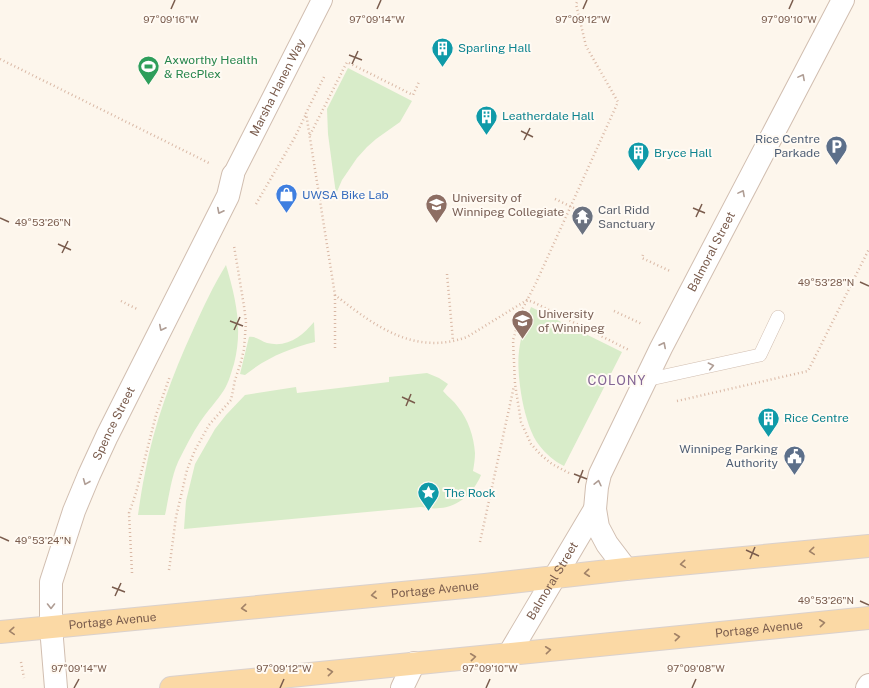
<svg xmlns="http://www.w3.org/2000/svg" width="869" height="688" viewBox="0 0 869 688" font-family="'Public Sans',sans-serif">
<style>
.green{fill:#d8ecc9}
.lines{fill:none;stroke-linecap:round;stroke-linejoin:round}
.service-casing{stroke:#d1beb0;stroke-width:14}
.pedestrian-casing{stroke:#d1beb0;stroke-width:22}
.minor-casing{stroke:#d1beb0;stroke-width:24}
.primary-casing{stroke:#dad1cd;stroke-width:24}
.path{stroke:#d9b8a5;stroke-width:2.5;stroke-dasharray:1 3;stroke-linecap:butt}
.service{stroke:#fff;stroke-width:13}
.pedestrian{stroke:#fff;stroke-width:20}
.minor{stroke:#fff;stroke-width:22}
.primary{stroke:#fbd9a5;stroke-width:22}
.path-bridge{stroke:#d9b8a5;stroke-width:2.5;stroke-dasharray:1 3;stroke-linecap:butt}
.oneway{stroke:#af9d94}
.oneway2{stroke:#a18267}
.ticks{fill:none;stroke:#7a5c4d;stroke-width:1.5}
.labels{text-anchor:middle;stroke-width:4;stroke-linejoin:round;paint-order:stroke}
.culture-label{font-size:12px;fill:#0d838f;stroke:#fffaf3;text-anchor:start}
.leisure-label{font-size:12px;fill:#27864d;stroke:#fffaf3;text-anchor:start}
.street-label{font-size:12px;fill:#7a5c4d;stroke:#fffaf3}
.service-label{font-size:12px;fill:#4e5e75;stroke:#fffaf3;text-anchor:end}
.shop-label{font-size:12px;fill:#366cbe;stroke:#fffaf3;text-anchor:start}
.education-label{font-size:12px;fill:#785e54;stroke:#fffaf3;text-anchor:start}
.worship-label{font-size:12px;fill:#5b616d;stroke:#fffaf3;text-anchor:start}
.neighbourhood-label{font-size:13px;letter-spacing:1px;fill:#846695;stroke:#fffaf3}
.ticks-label{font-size:10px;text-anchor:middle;fill:#7a5c4d;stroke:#fffaf3;stroke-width:4;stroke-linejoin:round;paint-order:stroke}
</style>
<rect width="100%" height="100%" fill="#fdf6ec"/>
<g class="green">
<polygon points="348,68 412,101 400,122 376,139 367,147 357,158 342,180 336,194 328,134 327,109"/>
<path d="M226,265c10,34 17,64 8,99 -3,9 -5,18 -10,26 -7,11 -16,20 -24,32 -8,12 -15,26 -22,40 -7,16 -9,35 -13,53h-27c2,-14 4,-28 7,-42 9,-49 27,-97 48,-143 10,-22 20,-44 33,-65z"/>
<path d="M531,307l91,45 -58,114c-10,-5 -18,-12 -25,-21 -15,-19 -23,-70 -20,-94 2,-16 7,-30 12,-44z"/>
<path d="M314,322l1,20c-25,6 -49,16 -70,33l-5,-1 9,-37c7,-1 12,4 18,6 21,5 35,-7 47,-21z"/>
<path d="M427,373l12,5 9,6 -5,7c5,6 11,10 15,16 10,12 16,30 17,46 0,6 -1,12 -2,18l8,4c-7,17 -22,32 -41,33 -6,1 -13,0 -19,-1l-237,22 2,-28 9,-37 20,-35 11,-14 19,-20 51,-8 1,6 92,-11v-5z"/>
</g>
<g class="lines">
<defs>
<polyline id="service" points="646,380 760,355 778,317"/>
<g id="pedestrian">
<path id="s1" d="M233,175l89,-175"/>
</g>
<g id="minor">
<path id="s2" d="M626,569l-19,-25 -9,-17 -3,-18 2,-22 3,-13 61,-126 182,-348"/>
<path id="s3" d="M509,654l86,-145"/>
<path id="s4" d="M56,688l-5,-61v-45l23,-71 15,-36 18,-39 121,-240 5,-21"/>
<polyline points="402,688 414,663"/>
<polyline points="867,688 869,685"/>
</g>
<g id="primary">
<path id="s5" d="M0,632l485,-47 141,-16 243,-23"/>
<path id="s6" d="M171,688l698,-70"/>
</g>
</defs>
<use href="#service" class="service-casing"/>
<use href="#pedestrian" class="pedestrian-casing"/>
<use href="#minor" class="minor-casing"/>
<use href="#primary" class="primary-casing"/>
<g class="path">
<polyline points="0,59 209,163"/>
<path d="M324,77l-18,36 29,182c40,31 79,61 132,42l60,-37 6,2 96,48"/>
<polyline points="310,135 347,62 413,95 419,82"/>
<polyline points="256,204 295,137 306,114"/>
<polyline points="643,255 642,258 670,271"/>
<polyline points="447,274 453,341"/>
<polyline points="335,295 335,348"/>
<polyline points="121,301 137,309"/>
<polyline points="614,311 642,324"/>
<polyline points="677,401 808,371 869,249"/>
<polyline points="569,473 552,464 541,455 531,444 521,422 515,384 513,340 523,308 535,285 618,102 586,46 576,4 578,0"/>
<polyline points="480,542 514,386"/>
<polyline points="169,570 176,517 187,470 195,450 209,425 231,400 235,380 241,362 244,349 246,322 244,306 234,246"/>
<polyline points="132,573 129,513 136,493 156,415 170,376"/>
<polyline points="21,662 24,678"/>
</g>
<use href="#service" class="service"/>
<use href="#pedestrian" class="pedestrian"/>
<use href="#minor" class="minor"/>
<use href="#primary" class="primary"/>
<polyline class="path-bridge" points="555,199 578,210"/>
</g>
<defs><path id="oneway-chevron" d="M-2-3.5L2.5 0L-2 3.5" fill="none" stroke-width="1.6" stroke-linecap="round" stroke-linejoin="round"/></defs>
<g class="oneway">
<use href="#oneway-chevron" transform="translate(802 77) rotate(-62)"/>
<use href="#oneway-chevron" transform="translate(742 193) rotate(-62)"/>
<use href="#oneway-chevron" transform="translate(220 211) rotate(117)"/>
<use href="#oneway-chevron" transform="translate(162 328) rotate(117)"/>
<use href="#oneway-chevron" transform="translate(663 345) rotate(-63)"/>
<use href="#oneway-chevron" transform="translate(711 366) rotate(-12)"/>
<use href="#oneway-chevron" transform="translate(86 482) rotate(112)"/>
<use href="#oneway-chevron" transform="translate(598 483) rotate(-77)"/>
<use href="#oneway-chevron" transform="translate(51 606) rotate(90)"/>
</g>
<g class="oneway2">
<use href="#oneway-chevron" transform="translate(812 551) rotate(175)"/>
<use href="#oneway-chevron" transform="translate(683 564) rotate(175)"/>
<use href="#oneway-chevron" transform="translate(587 573) rotate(174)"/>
<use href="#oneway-chevron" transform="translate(374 595) rotate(174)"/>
<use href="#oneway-chevron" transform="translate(244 608) rotate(174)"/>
<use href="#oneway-chevron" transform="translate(822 623) rotate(-6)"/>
<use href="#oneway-chevron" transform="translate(12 631) rotate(176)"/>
<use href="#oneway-chevron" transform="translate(677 637) rotate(-6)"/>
<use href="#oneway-chevron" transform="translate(548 650) rotate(-6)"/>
<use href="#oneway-chevron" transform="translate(473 657) rotate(-6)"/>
<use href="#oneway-chevron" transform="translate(330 672) rotate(-6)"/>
</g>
<path class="ticks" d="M171,9l4,-9M377,9l4,-9M583,9l4,-9M789,9l4,-9M349,55l13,5M352,64l6,-13M521,131l12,6M524,140l6,-12M693,208l12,5M696,217l6,-13M0,218l9,4M58,244l13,6M62,253l6,-12M860,282l9,4M230,321l13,5M234,330l6,-13M402,397l13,6M406,406l5,-12M574,474l13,5M578,483l5,-13M0,537l9,4M746,550l13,6M750,559l5,-12M112,587l13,5M115,596l6,-13M860,601l9,4M74,688l5,-9M280,688l4,-9M486,688l4,-9M692,688l4,-9"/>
<defs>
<symbol id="building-pin" viewBox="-11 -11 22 30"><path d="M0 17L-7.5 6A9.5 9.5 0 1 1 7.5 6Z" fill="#0f9aa8" stroke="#fffaf3"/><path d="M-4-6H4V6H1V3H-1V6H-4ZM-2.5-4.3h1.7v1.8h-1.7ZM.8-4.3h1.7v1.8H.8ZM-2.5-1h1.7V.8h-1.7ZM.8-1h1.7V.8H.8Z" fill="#fff"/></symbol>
<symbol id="stadium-pin" viewBox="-11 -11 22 30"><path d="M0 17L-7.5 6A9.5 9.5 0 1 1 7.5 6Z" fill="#2e9e5b" stroke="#fffaf3"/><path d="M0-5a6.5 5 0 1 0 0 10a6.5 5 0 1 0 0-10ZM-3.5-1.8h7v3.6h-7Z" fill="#fff"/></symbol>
<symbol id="parking-pin" viewBox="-11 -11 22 30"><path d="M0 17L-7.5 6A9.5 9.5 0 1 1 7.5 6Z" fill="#5c6f8a" stroke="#fffaf3"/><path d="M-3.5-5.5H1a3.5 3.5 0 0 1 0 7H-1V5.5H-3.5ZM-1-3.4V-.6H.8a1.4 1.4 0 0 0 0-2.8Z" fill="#fff"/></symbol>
<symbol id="shop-pin" viewBox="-11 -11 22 30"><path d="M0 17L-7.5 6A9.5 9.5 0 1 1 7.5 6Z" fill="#3f7fe0" stroke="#fffaf3"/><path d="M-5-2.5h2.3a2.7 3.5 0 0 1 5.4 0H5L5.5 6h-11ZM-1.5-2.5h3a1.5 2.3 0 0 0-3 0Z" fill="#fff"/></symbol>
<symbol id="school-pin" viewBox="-11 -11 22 30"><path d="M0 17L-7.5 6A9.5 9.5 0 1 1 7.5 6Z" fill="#8d6e63" stroke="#fffaf3"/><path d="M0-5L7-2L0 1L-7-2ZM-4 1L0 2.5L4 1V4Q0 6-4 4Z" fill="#fff"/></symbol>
<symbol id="temple-pin" viewBox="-11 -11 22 30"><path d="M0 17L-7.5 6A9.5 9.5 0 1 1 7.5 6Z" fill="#6b7280" stroke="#fffaf3"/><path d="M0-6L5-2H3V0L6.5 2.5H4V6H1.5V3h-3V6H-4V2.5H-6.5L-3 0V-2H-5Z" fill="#fff"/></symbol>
<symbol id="university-pin" viewBox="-11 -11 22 30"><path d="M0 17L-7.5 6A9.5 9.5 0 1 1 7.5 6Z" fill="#8d6e63" stroke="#fffaf3"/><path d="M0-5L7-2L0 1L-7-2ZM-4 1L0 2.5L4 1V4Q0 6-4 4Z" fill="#fff"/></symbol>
<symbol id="civic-pin" viewBox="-11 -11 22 30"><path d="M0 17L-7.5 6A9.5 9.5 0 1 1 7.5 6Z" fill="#5c6f8a" stroke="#fffaf3"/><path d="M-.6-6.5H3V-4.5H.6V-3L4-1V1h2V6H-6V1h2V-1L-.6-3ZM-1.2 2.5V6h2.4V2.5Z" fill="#fff"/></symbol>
<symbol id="sight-pin" viewBox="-11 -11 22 30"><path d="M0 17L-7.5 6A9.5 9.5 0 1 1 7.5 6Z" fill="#0f9aa8" stroke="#fffaf3"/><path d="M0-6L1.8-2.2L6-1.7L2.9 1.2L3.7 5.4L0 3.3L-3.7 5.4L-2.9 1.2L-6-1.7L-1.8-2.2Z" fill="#fff"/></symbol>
</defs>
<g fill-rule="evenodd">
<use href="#building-pin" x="430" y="36" width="25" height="34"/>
<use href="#stadium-pin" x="136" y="54" width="25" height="34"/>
<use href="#building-pin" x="474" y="104" width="25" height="34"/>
<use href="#parking-pin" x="824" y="134" width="25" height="34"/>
<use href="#building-pin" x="626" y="140" width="25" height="34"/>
<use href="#shop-pin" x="274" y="182" width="25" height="34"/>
<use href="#school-pin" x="424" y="192" width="25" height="34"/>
<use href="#temple-pin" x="570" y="204" width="25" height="34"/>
<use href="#university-pin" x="510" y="308" width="25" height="34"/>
<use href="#building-pin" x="756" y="406" width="25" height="34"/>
<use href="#civic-pin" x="782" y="444" width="25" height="34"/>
<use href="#sight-pin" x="416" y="480" width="25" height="34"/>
</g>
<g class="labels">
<g class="culture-label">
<text x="458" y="52">Sparling Hall</text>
<text x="502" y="120">Leatherdale Hall</text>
<text x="654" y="157">Bryce Hall</text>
<text x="784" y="422">Rice Centre</text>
<text x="444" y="497">The Rock</text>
</g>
<g class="leisure-label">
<text x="164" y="64">Axworthy Health<tspan x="164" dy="14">&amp; RecPlex</tspan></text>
</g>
<g class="street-label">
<text dy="4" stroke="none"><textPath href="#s1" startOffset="98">Marsha Hanen Way</textPath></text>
<text dy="4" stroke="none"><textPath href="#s2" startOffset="353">Balmoral Street</textPath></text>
<text dy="4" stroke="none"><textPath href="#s4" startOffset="277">Spence Street</textPath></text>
<text dy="4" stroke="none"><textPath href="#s3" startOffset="85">Balmoral Street</textPath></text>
<text dy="4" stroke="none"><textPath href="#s5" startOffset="437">Portage Avenue</textPath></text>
<text dy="4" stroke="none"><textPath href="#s5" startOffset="113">Portage Avenue</textPath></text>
<text dy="4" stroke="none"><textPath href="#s6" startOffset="591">Portage Avenue</textPath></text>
</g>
<g class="service-label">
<text x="820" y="143">Rice Centre<tspan x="820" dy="14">Parkade</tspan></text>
<text x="778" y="453">Winnipeg Parking<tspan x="778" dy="14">Authority</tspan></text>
</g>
<g class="shop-label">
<text x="302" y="199">UWSA Bike Lab</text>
</g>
<g class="education-label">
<text x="452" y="202">University of<tspan x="452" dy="14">Winnipeg Collegiate</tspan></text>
<text x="538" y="318">University<tspan x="538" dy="14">of Winnipeg</tspan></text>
</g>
<g class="worship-label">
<text x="598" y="214">Carl Ridd<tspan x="598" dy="14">Sanctuary</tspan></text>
</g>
<g class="neighbourhood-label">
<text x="617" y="385">COLONY</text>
</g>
</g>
<g class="ticks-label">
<text x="171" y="23">97°09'16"W</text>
<text x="377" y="23">97°09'14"W</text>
<text x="583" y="23">97°09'12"W</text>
<text x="789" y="23">97°09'10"W</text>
<text x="43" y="226">49°53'26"N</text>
<text x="826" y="286">49°53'28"N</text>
<text x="43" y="544">49°53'24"N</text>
<text x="826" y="604">49°53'26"N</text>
<text x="79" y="672">97°09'14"W</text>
<text x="284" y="672">97°09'12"W</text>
<text x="490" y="672">97°09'10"W</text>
<text x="696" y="672">97°09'08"W</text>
</g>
</svg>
